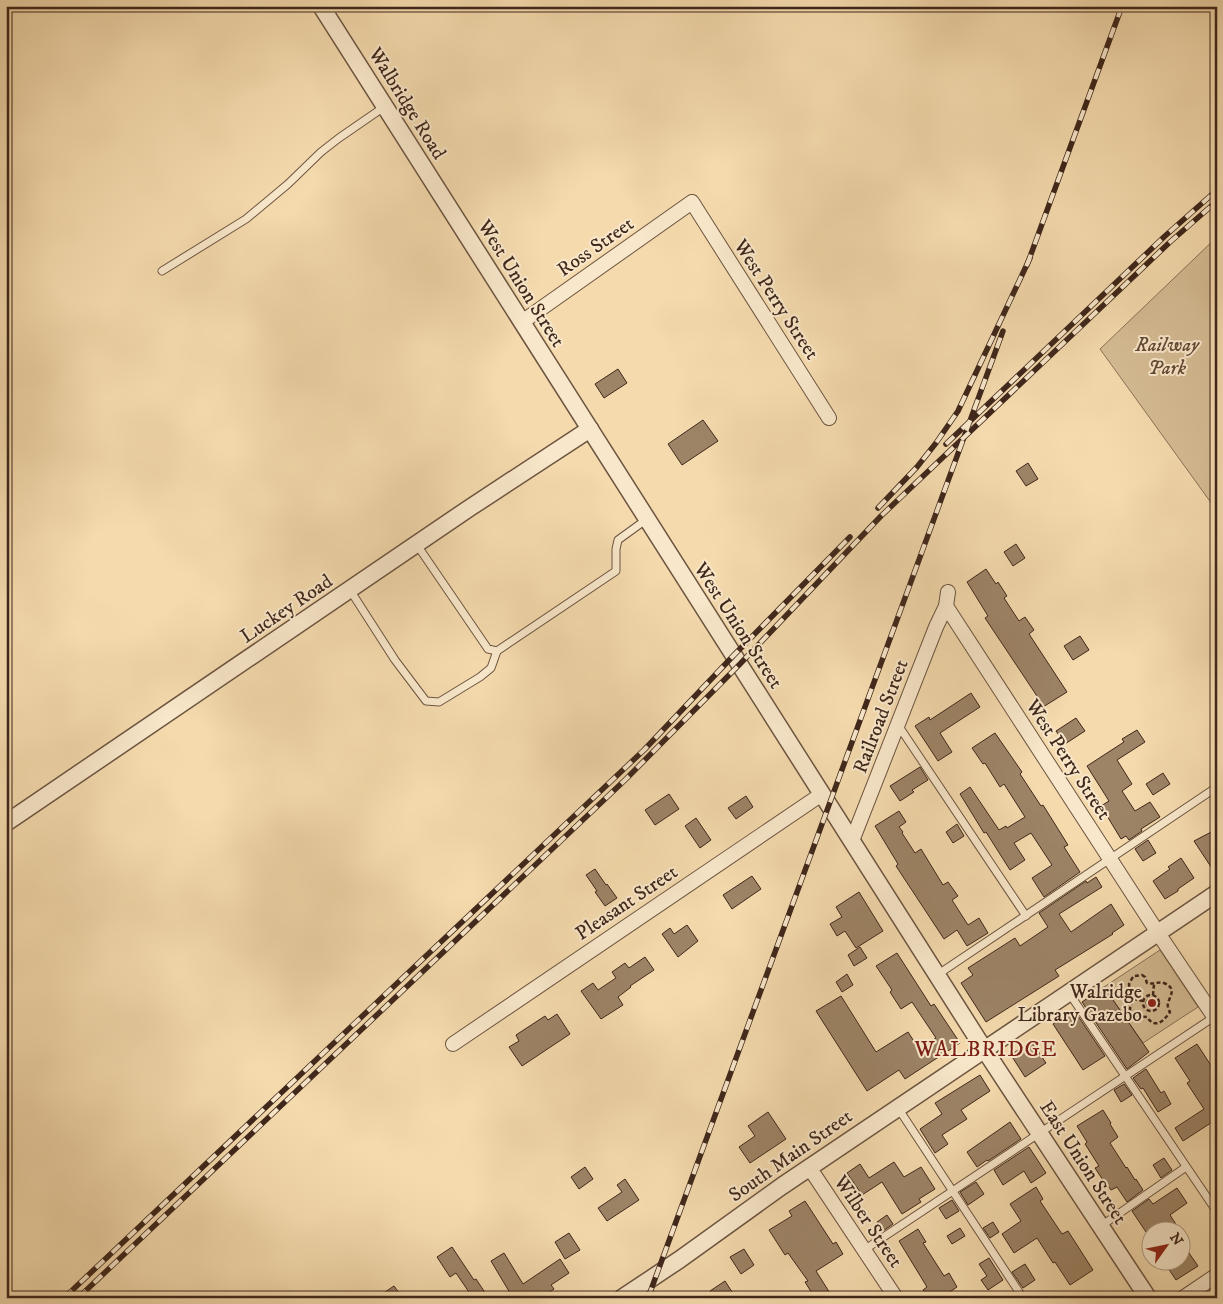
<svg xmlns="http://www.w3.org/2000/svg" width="1223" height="1304" viewBox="0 0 1223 1304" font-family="'IM FELL DW Pica',serif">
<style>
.green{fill:#d5bc94;stroke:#8a7258}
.building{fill:#9d8467;stroke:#3f271b}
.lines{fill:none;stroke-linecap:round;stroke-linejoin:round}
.service-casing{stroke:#6c5440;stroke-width:9}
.minor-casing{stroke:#6c5440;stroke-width:16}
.tertiary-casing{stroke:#6c5440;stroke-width:19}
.path{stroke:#3f271b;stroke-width:2.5;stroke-dasharray:4 2.5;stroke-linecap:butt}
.service{stroke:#f8e7ca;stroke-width:7}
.minor{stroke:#f8e7ca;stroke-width:14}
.tertiary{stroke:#f8e7ca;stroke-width:16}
.rail-casing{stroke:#3f271b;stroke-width:5.5}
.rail{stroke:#f8e7ca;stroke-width:4;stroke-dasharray:11;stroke-linecap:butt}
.poi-dot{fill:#8f2418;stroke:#f8e7ca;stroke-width:2}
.labels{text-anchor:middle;stroke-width:4;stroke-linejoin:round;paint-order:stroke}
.street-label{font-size:20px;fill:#3f271b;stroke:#f8e7ca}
.park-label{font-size:20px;font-style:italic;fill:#644c39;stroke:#f8e7ca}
.poi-label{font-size:20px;fill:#3f271b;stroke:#f8e7ca;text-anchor:end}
.quarter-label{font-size:22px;letter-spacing:1px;fill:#7a1f14;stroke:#f8e7ca}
</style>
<rect width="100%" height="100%" fill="#f4daad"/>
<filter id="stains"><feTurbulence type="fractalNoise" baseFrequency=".004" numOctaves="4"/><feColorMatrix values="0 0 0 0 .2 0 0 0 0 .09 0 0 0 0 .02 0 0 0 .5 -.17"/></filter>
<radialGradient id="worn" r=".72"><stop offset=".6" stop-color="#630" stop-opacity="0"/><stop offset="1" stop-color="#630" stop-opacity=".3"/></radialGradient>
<g class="green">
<polygon points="1217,237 1217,511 1100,349"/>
<polygon points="1160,950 1198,1007 1143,1043 1104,987"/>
</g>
<g class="building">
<polygon points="618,369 627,383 604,398 595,384"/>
<polygon points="703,420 718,441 682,465 668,444"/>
<polygon points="1028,463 1038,479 1026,486 1016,471"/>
<polygon points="1016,544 1025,558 1013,566 1004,552"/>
<polygon points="986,569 996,584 998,582 1007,596 1004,598 1019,621 1025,617 1034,630 1029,634 1067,692 1043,707 1035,693 985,618 988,616 967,582"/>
<polygon points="1080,636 1089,650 1073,660 1064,646"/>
<polygon points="971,693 980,707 940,733 952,752 938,761 915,726 929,717 930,720"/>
<polygon points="1076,718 1085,731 1065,744 1056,731"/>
<polygon points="1137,730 1145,742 1117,760 1132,784 1122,791 1135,811 1150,802 1160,817 1141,829 1142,831 1129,840 1126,836 1121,839 1101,806 1109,801 1087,766 1124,742 1122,739"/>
<polygon points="995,733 1022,772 1020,774 1041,806 1043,805 1068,845 1064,847 1080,872 1044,897 1032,878 1052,865 1031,833 1014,843 1025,860 1010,870 986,832 984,833 960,794 970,787 999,830 1006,826 1007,828 1025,817 1004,784 1000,787 985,763 983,764 972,748"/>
<polygon points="920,767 928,780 912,790 914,792 900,801 890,786"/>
<polygon points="1163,773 1170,784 1153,795 1146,784"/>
<polygon points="669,794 679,809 655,825 645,810"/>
<polygon points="746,796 753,807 736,819 728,808"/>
<polygon points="899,811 906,822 899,827 903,832 902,833 915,853 921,849 943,885 948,882 958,896 952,900 968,925 979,918 988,933 967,946 957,930 944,939 896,866 898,864 875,826"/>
<polygon points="696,818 711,840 700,848 685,826"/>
<polygon points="957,824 964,836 953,843 946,832"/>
<polygon points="1217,829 1217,876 1194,841"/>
<polygon points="1148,840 1156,853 1143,861 1135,849"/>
<polygon points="1181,858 1194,878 1178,889 1178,891 1165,899 1153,881 1170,869 1168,867"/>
<polygon points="595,869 606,885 607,884 617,898 605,906 595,892 597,891 586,875"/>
<polygon points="752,876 761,889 732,909 723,895"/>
<polygon points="1096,877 1102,887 1059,914 1071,932 1111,904 1124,925 1112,933 1113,934 1055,970 1059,976 986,1022 961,983 973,975 968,968 1015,938 1020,946 1048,927 1039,913 1086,881 1087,883"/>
<polygon points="859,892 883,931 856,948 845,931 837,936 830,924 842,917 836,907"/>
<polygon points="687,925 698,941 678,957 662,934 670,928 674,934"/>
<polygon points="860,947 867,958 854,966 848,955"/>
<polygon points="897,953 931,1006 934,1004 960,1043 905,1079 899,1070 867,1091 816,1011 841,996 876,1052 908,1032 919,1049 936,1038 912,1002 901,1009 890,992 892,990 876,966"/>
<polygon points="645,957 654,970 630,986 631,987 618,997 623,1005 601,1019 581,991 593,983 598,990 616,978 612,972 625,963 629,968"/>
<polygon points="847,974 853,985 842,992 836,982"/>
<polygon points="1104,987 1149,1052 1127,1069 1082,1002"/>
<circle cx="1151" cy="1003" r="5"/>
<polygon points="1074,1010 1105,1056 1083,1070 1053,1024"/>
<polygon points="557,1014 570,1034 522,1066 509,1047 519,1041 516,1035 545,1016 548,1020"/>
<polygon points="1031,1041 1046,1063 1025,1077 1011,1055"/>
<polygon points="1197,1044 1212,1067 1217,1064 1217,1119 1183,1141 1175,1128 1204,1109 1187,1083 1190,1081 1175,1058"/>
<polygon points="1146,1069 1161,1093 1164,1091 1171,1104 1158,1112 1143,1088 1141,1089 1133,1078"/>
<polygon points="980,1075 990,1091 961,1110 967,1119 942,1135 948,1144 935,1153 920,1129 942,1114 935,1103"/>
<polygon points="1124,1084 1132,1095 1121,1102 1114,1090"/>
<polygon points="1103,1110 1111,1123 1110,1124 1118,1137 1110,1143 1126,1168 1127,1167 1135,1180 1136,1179 1143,1190 1127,1202 1117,1187 1111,1190 1103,1180 1095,1168 1099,1166 1085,1144 1087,1142 1077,1126"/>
<polygon points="768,1112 786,1139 750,1163 739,1147 755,1136 748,1126"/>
<polygon points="1010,1122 1021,1139 988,1161 987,1160 977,1167 967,1152"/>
<polygon points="1029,1147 1046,1173 1031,1183 1024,1171 1003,1185 994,1170"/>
<polygon points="1164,1158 1172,1170 1161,1178 1153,1165"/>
<polygon points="894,1162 904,1177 921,1167 935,1189 919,1199 921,1202 902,1214 882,1182 862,1195 847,1173 860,1164 869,1178"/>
<polygon points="585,1167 593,1179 579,1189 571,1177"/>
<polygon points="625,1179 639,1200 607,1221 598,1208 622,1192 617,1185"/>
<polygon points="976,1182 984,1194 968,1205 960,1192"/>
<polygon points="1036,1187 1043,1199 1040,1201 1062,1234 1068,1231 1093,1270 1070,1285 1055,1262 1053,1263 1037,1238 1014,1253 1002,1234 1021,1221 1010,1204"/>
<polygon points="1177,1188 1187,1203 1170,1215 1181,1232 1146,1232 1132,1211 1149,1199 1153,1204"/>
<polygon points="952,1200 959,1211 946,1219 939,1208"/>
<polygon points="805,1201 833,1244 836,1242 843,1254 816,1271 833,1298 815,1298 805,1282 808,1281 788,1253 785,1255 769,1230 792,1216 789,1211"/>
<polygon points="887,1215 893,1224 883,1231 877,1222"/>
<polygon points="993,1222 999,1232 990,1238 983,1228"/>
<polygon points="960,1228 965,1236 952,1244 947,1236"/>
<polygon points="918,1229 926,1242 923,1243 944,1276 949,1273 957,1287 941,1298 929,1298 923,1290 927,1287 899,1241"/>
<polygon points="569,1233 580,1250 565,1259 555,1242"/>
<polygon points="1180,1240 1198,1266 1176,1280 1168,1268 1178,1262 1180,1262"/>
<polygon points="452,1247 474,1280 476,1279 486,1294 485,1294 488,1298 473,1298 456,1273 450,1277 437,1257"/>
<polygon points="744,1249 754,1265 741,1274 730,1257"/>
<polygon points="504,1253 523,1284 560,1259 569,1273 551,1285 554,1289 541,1298 513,1298 491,1261"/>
<polygon points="989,1258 1003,1280 988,1290 981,1280 987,1276 979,1264"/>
<polygon points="1025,1264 1035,1280 1023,1288 1012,1272"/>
<polygon points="725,1281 736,1298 715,1298 710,1291"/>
<polygon points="394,1286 403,1298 376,1298"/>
</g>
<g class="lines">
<defs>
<g id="service">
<polyline points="162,271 246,219 288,184 321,152 339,138 384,107"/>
<polyline points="417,545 488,649 497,651 616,571 616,549 618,540 647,519"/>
<polyline points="350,590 395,660 426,701 439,702 480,677 491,668 497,651"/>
<polyline points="898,725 1026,916"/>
<polyline points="937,975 1217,787"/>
<polyline points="1069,993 1217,1212"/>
<polyline points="1206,1005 1217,997"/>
<polyline points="898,1108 1023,1298"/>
<polyline points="1101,1226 1186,1167"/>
<polyline points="864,1250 1214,1017"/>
</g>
<g id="minor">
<polyline points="522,322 692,202 829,418"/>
<polyline points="946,606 1158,933 1217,1021"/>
<polyline points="852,841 936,627 946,606 948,592"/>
<polyline points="453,1044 822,794"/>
<polyline points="809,1167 896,1298"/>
<polyline points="1183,1298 1217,1275"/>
</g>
<g id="tertiary">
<polyline points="321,6 984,1049 1148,1298"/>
<polyline points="6,823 471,507 590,429"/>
<polyline points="622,1298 679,1260 782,1186 1217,893"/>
</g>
</defs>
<use href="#service" class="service-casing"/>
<use href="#minor" class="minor-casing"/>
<use href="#tertiary" class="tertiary-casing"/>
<g class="path">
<path d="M1142,975l3,2 2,6c7,2 11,-2 17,0 14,6 5,13 4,21 -1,1 1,7 2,8 -7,10 -15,17 -23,5l-11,-1 -5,-2c-3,-9 2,-10 3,-17 0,-5 -5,-8 -5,-13 1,-2 3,-6 5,-8z"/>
<circle cx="1151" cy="1003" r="8"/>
<polyline points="1153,995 1154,984"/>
<polyline points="1133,999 1143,1001"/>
</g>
<use href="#service" class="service"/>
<use href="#minor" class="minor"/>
<use href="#tertiary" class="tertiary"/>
<defs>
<g id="rail">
<polyline points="1027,265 1122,6"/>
<polyline points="946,444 1165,236 1217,190"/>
<polyline points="878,508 917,467 936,443 958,411 1030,258"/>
<polyline points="64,1298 644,750 734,655 850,537"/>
<polyline points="78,1298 625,780 740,664 881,516 1170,242 1217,201"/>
<polyline points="648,1298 1003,331"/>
</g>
</defs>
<use href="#rail" class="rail-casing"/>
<use href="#rail" class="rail"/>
</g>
<circle class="poi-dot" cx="1152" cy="1003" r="5"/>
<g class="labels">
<g class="street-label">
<text transform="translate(408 103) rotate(58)" y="7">Walbridge Road</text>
<text transform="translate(595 246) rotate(-35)" y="7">Ross Street</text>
<text transform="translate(522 283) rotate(58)" y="7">West Union Street</text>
<text transform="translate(777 299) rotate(57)" y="7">West Perry Street</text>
<text transform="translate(286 608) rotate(-34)" y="7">Luckey Road</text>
<text transform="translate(739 625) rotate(57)" y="7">West Union Street</text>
<text transform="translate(880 716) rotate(-69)" y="7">Railroad Street</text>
<text transform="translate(1069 759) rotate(57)" y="7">West Perry Street</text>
<text transform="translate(626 902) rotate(-34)" y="7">Pleasant Street</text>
<text transform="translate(790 1155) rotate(-35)" y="7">South Main Street</text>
<text transform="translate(1084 1162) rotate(57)" y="7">East Union Street</text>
<text transform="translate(869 1221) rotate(56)" y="7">Wilber Street</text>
</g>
<g class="park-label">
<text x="1167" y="351">Railway<tspan x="1167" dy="23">Park</tspan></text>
</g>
<g class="poi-label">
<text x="1142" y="998">Walridge<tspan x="1142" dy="23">Library Gazebo</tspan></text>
</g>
<g class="quarter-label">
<text x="986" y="1056">WALBRIDGE</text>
</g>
</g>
<rect width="1223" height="1304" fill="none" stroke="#f4daad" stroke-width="25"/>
<rect x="8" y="8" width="1208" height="1289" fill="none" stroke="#3f271b" stroke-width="2.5"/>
<rect x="12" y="12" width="1198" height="1279" fill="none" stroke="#3f271b"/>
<g transform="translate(1166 1246) rotate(57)"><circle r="24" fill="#f8e7ca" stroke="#ae9a84"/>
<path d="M0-4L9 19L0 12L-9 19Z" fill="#8f2418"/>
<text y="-8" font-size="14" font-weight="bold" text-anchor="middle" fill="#3f271b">N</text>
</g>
<rect width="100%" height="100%" filter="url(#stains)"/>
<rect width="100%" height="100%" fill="url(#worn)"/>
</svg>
